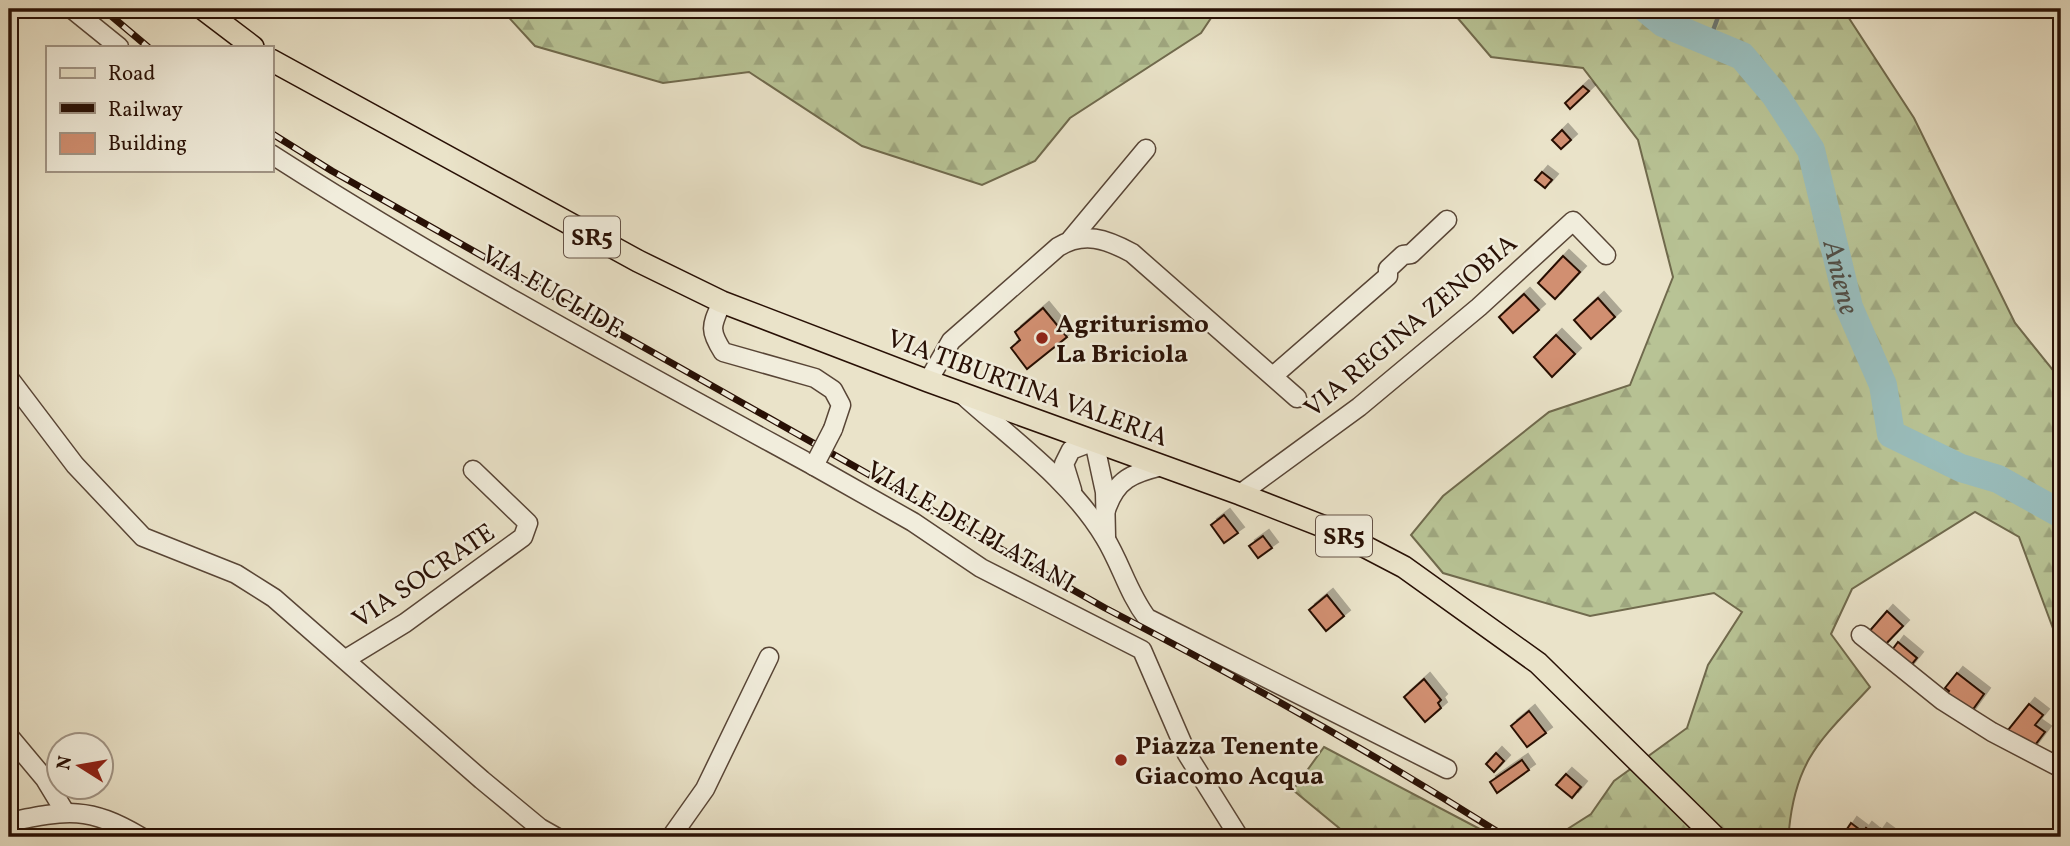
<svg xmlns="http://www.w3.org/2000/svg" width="2070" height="846" viewBox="0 0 2070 846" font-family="Vollkorn,serif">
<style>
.forest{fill:url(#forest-firs);stroke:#706a4d;stroke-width:2}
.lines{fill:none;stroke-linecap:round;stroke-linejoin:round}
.stream{stroke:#6c7873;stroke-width:4.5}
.river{stroke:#99bdbc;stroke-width:28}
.building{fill:#d18f71;stroke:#281005;stroke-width:2;filter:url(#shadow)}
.minor-casing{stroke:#584536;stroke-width:21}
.major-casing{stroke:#281005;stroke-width:24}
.minor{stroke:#f1eddc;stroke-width:18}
.major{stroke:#eae3c9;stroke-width:21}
.rail-casing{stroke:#281005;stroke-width:7}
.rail{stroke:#f1eddc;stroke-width:4.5;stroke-dasharray:13;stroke-linecap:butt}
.minor-bridge-casing{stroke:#584536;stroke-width:21;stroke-linecap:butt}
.minor-bridge{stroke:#f1eddc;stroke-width:18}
.poi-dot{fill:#8f2418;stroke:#f1eddc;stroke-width:2.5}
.labels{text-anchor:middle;stroke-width:5;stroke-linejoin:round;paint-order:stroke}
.shield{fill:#f1eddc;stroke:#645246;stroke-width:2}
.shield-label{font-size:24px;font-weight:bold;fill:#281005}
.street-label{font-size:26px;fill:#281005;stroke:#f1eddc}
.poi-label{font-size:26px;font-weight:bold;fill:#281005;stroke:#f1eddc;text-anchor:start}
.water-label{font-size:28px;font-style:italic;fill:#504d45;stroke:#f1eddc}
</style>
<defs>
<pattern id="forest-firs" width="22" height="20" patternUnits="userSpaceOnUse" patternTransform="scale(1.75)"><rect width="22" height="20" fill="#b8c395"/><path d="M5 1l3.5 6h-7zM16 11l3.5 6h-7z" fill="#9ea67f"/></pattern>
<filter id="shadow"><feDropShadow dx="6" dy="-6" stdDeviation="0" flood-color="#0004"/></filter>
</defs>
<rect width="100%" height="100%" fill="#eae3c9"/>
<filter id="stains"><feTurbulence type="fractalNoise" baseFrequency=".00286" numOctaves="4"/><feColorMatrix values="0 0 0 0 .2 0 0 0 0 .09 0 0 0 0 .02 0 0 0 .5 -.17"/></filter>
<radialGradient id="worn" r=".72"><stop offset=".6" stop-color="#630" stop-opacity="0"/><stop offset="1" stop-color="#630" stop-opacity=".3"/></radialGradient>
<g class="forest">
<polygon points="501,9 1217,9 1201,33 1070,118 1035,161 982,185 862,146 749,72 663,83 535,46"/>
<path d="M1450,9h393l71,109 101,205 46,57v270l-42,-113 -44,-25 -123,77 -21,45 39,53c-47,51 -74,70 -81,143l5,7h-239l36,-23 23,-33 73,-53 21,-63 34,-53 -28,-19 -124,23 -147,-43 -32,-38 32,-39 106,-84 81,-27 43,-108 -35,-137 -55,-72 -92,-11z"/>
<polygon points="1324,747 1495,837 1350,837 1293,790"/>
</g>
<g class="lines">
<polyline class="stream" points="1708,44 1721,9"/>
<path class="river" id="s1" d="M1646,9l17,14 79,33 33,39 36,55 38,157 34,78 8,49 70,34 37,11 63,35"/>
</g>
<g class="building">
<polygon points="1583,86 1589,91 1570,109 1565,103"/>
<polygon points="1562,130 1571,140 1561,149 1552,140"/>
<polygon points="1542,172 1552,180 1545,188 1535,180"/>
<polygon points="1563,256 1580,272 1555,299 1538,283"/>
<polygon points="1524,294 1539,310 1513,333 1499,317"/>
<polygon points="1598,298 1615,317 1591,339 1574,320"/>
<polygon points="1043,308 1067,337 1027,369 1011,348 1020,340 1015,332"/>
<polygon points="1556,335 1575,354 1552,377 1534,357"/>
<polygon points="1224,515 1238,533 1224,543 1211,525"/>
<polygon points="1263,536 1272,548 1258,558 1249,546"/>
<polygon points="1327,595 1344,616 1326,631 1309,610"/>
<polygon points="1887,611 1903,626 1882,648 1867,634"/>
<polygon points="1898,642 1917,658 1908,669 1889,654"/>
<polygon points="1957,673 1984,694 1969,715 1945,697 1949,691 1945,688"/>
<polygon points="1424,679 1441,700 1438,703 1441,708 1425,722 1404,697"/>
<polygon points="2029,704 2043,715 2035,725 2045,732 2032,749 2008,730"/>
<polygon points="1529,711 1546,733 1527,747 1511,726"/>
<polygon points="1496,753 1504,761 1494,772 1486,764"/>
<polygon points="1522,760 1529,770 1497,793 1490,782"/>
<polygon points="1566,774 1581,787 1572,798 1556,785"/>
<polygon points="1851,823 1863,832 1866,828 1876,836 1881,829 1892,837 1846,837 1843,835"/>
</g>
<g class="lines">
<defs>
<g id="minor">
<polyline points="72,9 119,47"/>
<path d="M271,154c176,113 360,212 543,312"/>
<polyline points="1071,239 1146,149"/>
<path d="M722,302c-10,23 -14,27 1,50l92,26 18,12 8,15 -8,24"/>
<polyline points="1273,376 1388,276 1388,269 1403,255 1411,254 1447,220"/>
<polyline points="9,378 75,465 143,537 236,574 274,598 482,780 540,828 556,837"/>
<path d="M928,381l23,-40 107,-94c26,-16 48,-8 74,6l165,145"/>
<path d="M965,397c49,44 105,83 140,141 16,26 23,55 42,80l300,151"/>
<polyline points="818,458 814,466 913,522 981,568 1142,650 1187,754 1239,837"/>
<polyline points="1072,490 1064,464 1071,450 1094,441 1105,492 1106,537"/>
<polyline points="1240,494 1359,407 1479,307 1573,221 1606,255"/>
<path d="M1106,510c10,-31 27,-37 56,-44"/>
<polyline points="1861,635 1943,701 1992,732 2061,768"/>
<polyline points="346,659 405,623 523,537 528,523 473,470"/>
<polyline points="9,736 45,779 65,812"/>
<path d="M9,822c58,-12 80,-16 132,15"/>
<polyline points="671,837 705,789 769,657"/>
</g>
<g id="major">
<polyline points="203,9 253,47"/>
<polyline points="271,60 638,261 722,302 928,381 1240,494 1335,531 1404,567 1538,663 1715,837"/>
</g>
</defs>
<use href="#minor" class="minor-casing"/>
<use href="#major" class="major-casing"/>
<use href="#minor" class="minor"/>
<use href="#major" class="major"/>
<defs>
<g id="rail">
<polyline points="103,9 148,47"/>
<path d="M271,133l61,38 773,437c137,71 271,147 401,229"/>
</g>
</defs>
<use href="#rail" class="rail-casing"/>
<use href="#rail" class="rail"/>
<defs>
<polyline id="minor-bridge" points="818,458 833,429"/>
</defs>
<use href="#minor-bridge" class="minor-bridge-casing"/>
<use href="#minor-bridge" class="minor-bridge"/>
</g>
<g class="poi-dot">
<circle cx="1042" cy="338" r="7"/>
<circle cx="1121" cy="760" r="7"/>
</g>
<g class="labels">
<g class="shield">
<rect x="564" y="216.5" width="56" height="41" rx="5"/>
<rect x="1316" y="515.5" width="56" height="41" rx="5"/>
</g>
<g class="shield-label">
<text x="592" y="245">SR5</text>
<text x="1344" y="544">SR5</text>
</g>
<g class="street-label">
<text transform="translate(553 291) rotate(30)" y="9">VIA EUCLIDE</text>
<text transform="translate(1410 325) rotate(-40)" y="9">VIA REGINA ZENOBIA</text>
<text transform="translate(1028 387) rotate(20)" y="9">VIA TIBURTINA VALERIA</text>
<text transform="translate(971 526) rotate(30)" y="9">VIALE DEI PLATANI</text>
<text transform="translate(423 575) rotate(-34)" y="9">VIA SOCRATE</text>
</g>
<g class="poi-label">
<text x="1056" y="332">Agriturismo<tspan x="1056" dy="30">La Briciola</tspan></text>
<text x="1135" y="754">Piazza Tenente<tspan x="1135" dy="30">Giacomo Acqua</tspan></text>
</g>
<g class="water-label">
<text dy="10" stroke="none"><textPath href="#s1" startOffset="355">Aniene</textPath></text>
</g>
</g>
<rect width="2070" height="846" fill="none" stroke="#eae3c9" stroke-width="35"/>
<rect x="10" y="10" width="2049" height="825" fill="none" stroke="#281005" stroke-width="3.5"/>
<rect x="18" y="18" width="2035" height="811" fill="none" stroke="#281005" stroke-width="2"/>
<rect x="46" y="46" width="228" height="126" fill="#f1eddc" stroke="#a19586" stroke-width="2"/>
<rect x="60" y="68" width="35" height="10" fill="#eae3c9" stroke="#a19586" stroke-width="2"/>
<text x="108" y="80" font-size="21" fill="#281005">Road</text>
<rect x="60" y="103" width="35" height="10" fill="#281005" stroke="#a19586" stroke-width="2"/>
<text x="108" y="116" font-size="21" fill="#281005">Railway</text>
<rect x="60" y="133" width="35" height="21" fill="#d18f71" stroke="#a19586" stroke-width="2"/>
<text x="108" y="150" font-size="21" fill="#281005">Building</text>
<g transform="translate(80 766) rotate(281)"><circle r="33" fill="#f1eddc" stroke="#a19586" stroke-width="2"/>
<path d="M0-5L12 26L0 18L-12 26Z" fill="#8f2418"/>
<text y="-10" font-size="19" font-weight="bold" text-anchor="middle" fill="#281005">N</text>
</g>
<rect width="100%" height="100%" filter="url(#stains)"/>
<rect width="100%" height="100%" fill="url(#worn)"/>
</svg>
